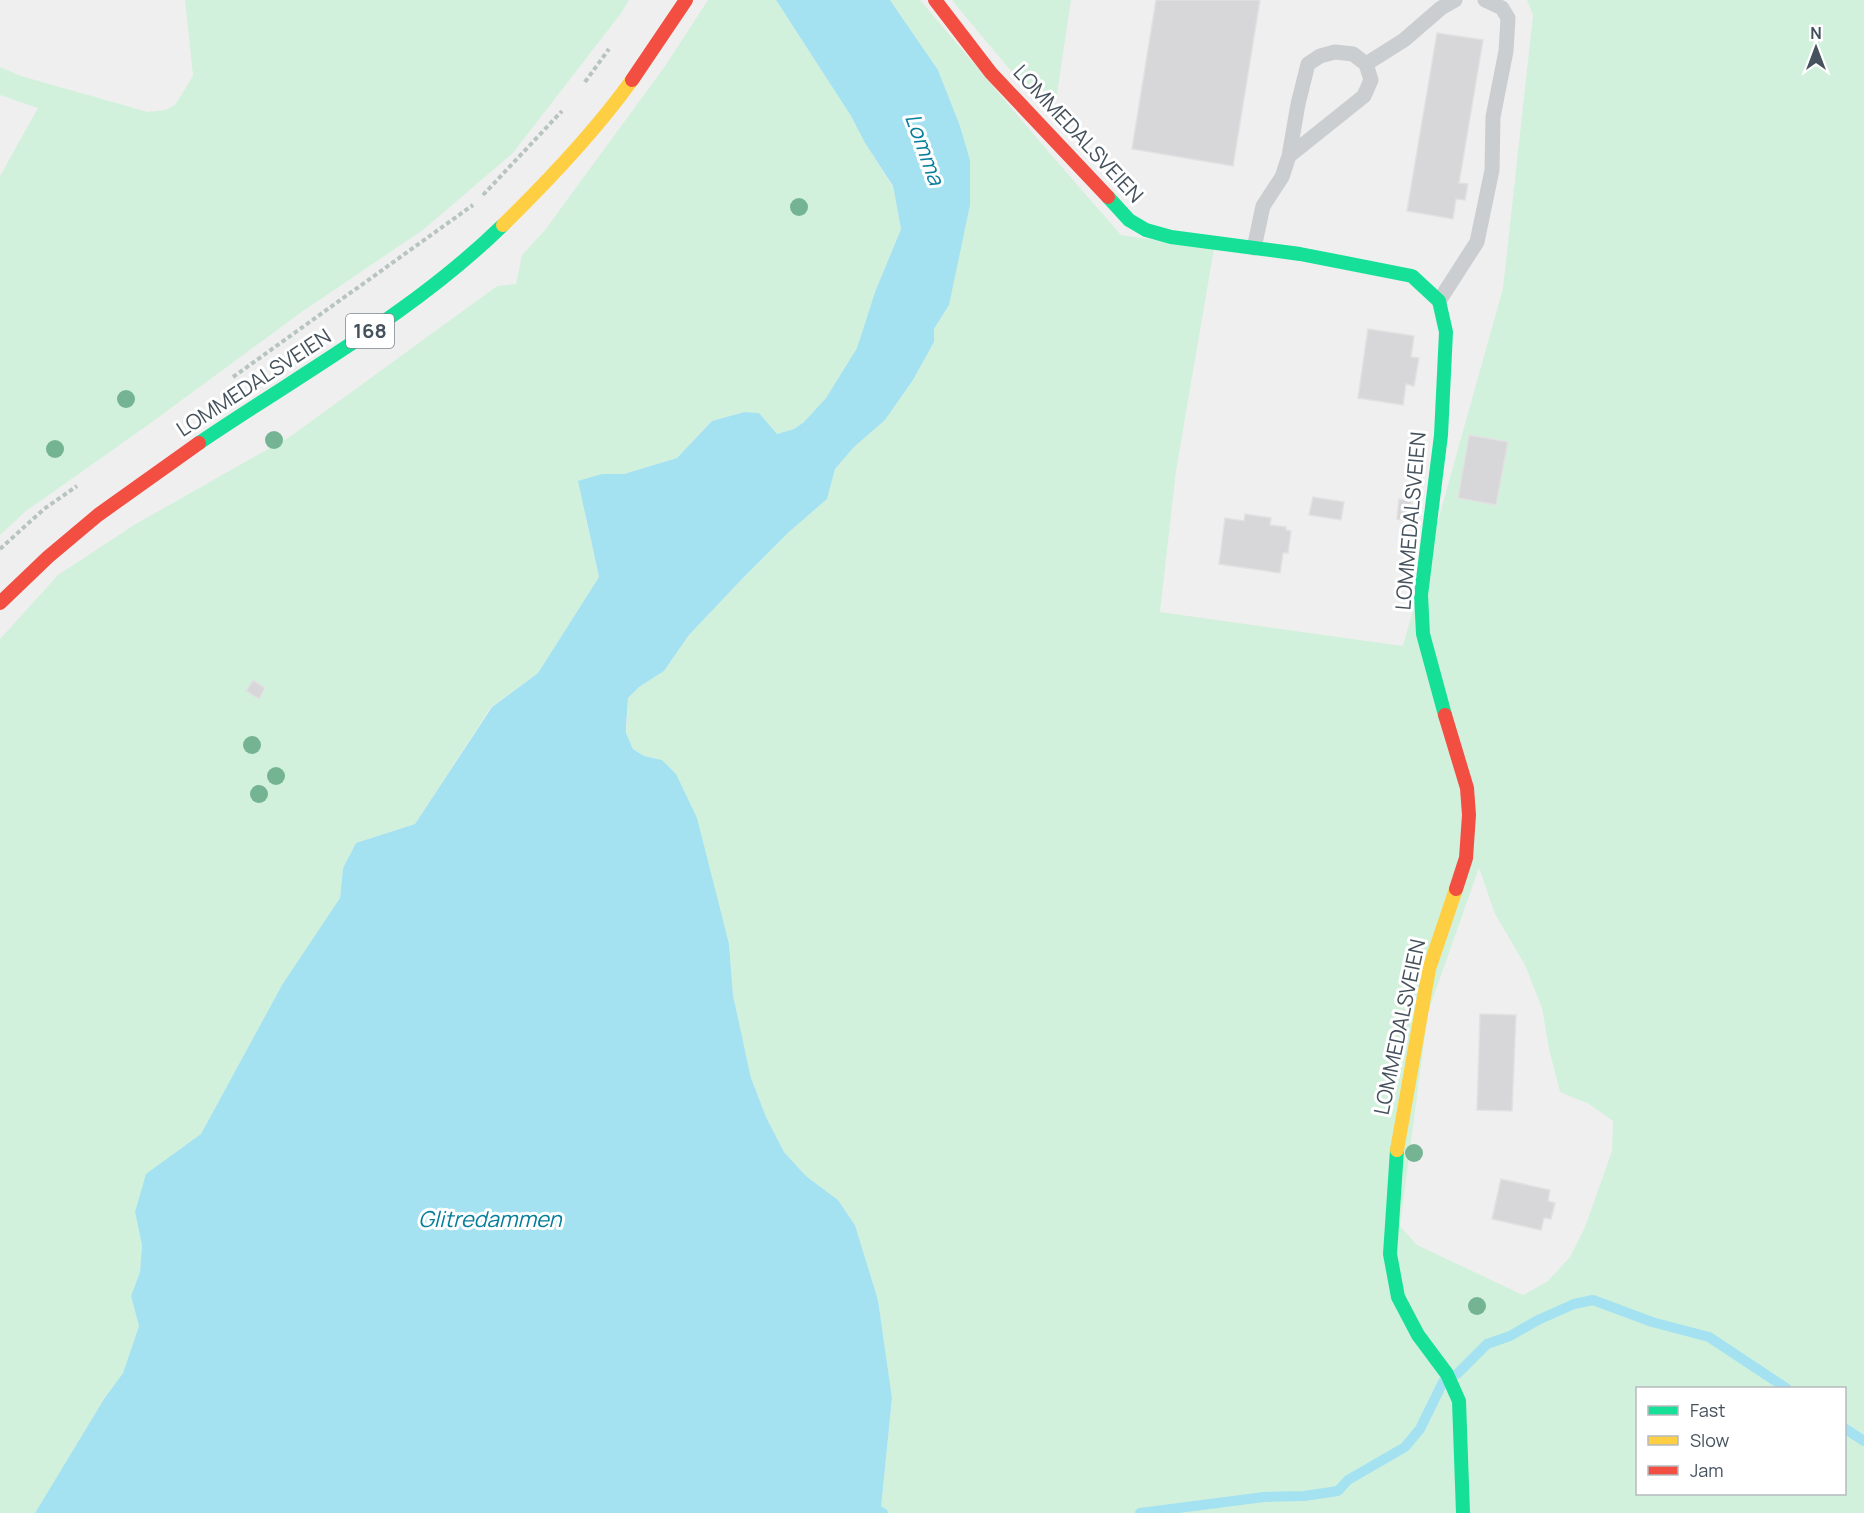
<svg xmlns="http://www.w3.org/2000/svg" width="1864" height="1513" viewBox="0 0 1864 1513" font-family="Manrope,sans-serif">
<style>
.green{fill:#d2f1dc;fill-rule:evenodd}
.water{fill:#a4e2f1}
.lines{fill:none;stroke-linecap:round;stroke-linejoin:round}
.stream{stroke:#a4e2f1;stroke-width:10}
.building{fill:#d7d7d9;stroke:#e1e1e2;stroke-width:1.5}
.path{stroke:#b7c4c0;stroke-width:4;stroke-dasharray:4.5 3;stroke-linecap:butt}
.lane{stroke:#caced0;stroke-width:15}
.fast{stroke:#16e098;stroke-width:14}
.slow{stroke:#ffcf43;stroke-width:14}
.jam{stroke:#f24e42;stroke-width:14}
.tree{fill:#75b493}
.labels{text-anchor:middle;stroke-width:6;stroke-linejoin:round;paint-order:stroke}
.shield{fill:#fff;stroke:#7d868e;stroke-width:1.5}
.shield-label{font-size:20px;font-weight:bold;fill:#45525d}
.street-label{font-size:21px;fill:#45525d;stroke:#fff}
.water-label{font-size:22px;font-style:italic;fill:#047e9a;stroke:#fff}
</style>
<rect width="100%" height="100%" fill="#f0efef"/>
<g class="green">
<polygon points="185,0 629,0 622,12 513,153 423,230 303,311 148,425 26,511 0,535 0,176 38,108 0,95 0,67 21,76 148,112 165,110 175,105 193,76"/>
<polygon points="708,0 776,0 851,116 865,143 893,187 901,229 875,292 857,348 826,398 804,422 794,429 777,434 759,413 743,412 712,421 677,458 624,474 602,474 585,515 599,577 538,673 491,707 415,824 356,843 343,868 340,898 282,985 201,1134 135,1212 142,1245 140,1272 131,1296 139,1326 123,1373 104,1399 35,1513 0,1513 0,639 58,575 134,525 291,436 497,286 516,284 522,255 545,230 665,66"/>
<path d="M890,0h30l127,150 74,85 93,14 -38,222 -16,141 243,34 100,-358 30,-273 -6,-15h337v1513h-985l2,-5 11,-110 -14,-98 -23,-75 -17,-25 -32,-24 -22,-24 -18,-35 -15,-39 -18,-83 -4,-51 -67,-184 -18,-4 -11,-7 -7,-16 2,-35 11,-11 25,-16 25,-36 53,-56 47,-47 38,-33 8,-30 19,-22 31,-27 28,-40 21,-38v-13l15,-24 21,-145 -10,-34 -22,-56zM1479,868l16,46 30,51 17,43 7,41 11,43 29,12 24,17 -1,30 -27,76 -15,30 -22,24 -25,14 -106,-50 -17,-19 28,-214zM1638,1388h206v106h-206z"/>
<polygon points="952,0 1071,0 1053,121 960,10"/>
</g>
<polygon class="water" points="776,0 890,0 938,70 960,126 970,160 970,205 949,305 934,329 934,342 913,380 885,420 854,447 835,469 827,499 789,532 742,579 689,635 664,671 639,687 628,698 626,727 626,733 633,749 644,756 662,760 676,774 697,818 729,944 733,995 751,1078 766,1117 784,1152 806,1176 838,1200 855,1225 878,1300 892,1398 881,1508 879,1513 35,1513 104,1399 123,1373 139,1326 131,1296 140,1272 142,1245 135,1212 146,1174 201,1134 282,985 340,898 343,868 356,843 415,824 492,707 538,673 599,577 578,481 602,474 624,474 677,458 712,421 744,412 759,413 777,434 794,429 804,422 826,398 857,348 875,292 901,229 893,186 865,143 851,116"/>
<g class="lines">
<g class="stream">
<polyline points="1457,1374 1487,1344 1510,1336 1538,1320 1574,1304 1593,1300 1652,1322 1709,1337 1786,1388"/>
<polyline points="1844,1428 1864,1441"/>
<polyline points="879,1511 883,1513"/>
<polyline points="1140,1513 1264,1497 1304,1496 1338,1491 1348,1480 1405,1447 1420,1429 1443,1382"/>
</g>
</g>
<g class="building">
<polygon points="1156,0 1260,0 1233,166 1132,149"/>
<polygon points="1437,33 1483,40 1459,183 1468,184 1465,200 1456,199 1453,219 1407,211"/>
<polygon points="1368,329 1414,336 1411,357 1419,358 1414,386 1406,384 1403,405 1358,398"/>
<polygon points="1469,435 1508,442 1496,505 1458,498"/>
<polygon points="1313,497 1344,502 1341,520 1309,515"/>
<polygon points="1399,499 1412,501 1410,521 1397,519"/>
<polygon points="1245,514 1271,518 1270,525 1286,527 1286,530 1291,531 1288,553 1283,553 1280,573 1219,564 1225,518 1244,521"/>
<polygon points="253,680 265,688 259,699 246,691"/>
<polygon points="1480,1014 1516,1015 1512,1111 1477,1110"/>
<polygon points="1501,1179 1550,1190 1548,1201 1555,1203 1551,1219 1544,1218 1541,1230 1492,1219"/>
</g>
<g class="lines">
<g class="path">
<polyline points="585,82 609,49"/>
<polyline points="483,195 562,111"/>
<polyline points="233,377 473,205"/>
<polyline points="0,549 44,509 77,486"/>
</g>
<g class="lane">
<polyline points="1366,64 1404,40 1441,8 1455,0"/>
<polyline points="1254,248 1263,206 1282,177 1289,156 1364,96 1371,80 1366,64 1353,54 1335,52 1320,56 1308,64 1298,104 1289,156"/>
<polyline points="1439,301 1477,242 1492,170 1493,117 1506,51 1508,18 1502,8 1485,0"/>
</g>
<g class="fast">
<polyline points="1108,197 1129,220 1146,230 1171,237 1300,254 1412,276 1439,301 1446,332 1441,435 1421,595 1423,634 1445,715"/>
<path d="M199,443c103,-70 214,-130 304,-218"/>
<polyline points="1397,1150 1390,1254 1398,1297 1418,1335 1447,1374 1459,1401 1463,1513"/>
</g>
<g class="slow">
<path d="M503,225c46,-45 91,-92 129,-145"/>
<polyline points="1397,1150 1429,969 1456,889"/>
</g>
<g class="jam">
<polyline points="935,0 991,73 1108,197"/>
<polyline points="632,80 686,0"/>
<polyline points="0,603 48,557 98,515 199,443"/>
<polyline points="1445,715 1467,788 1469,815 1466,858 1456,889"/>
</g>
</g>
<g class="tree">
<circle cx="799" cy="207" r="9"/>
<circle cx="126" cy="399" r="9"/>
<circle cx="274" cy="440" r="9"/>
<circle cx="55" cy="449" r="9"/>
<circle cx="252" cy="745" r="9"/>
<circle cx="276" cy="776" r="9"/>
<circle cx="259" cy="794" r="9"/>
<circle cx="1414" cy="1153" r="9"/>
<circle cx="1477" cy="1306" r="9"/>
</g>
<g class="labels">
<rect class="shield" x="346" y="314" width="48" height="34" rx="4.5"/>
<g class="shield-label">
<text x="370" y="338">168</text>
</g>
<g class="street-label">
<text transform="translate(1078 134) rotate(47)" y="7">LOMMEDALSVEIEN</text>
<text transform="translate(254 383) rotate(-33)" y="7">LOMMEDALSVEIEN</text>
<text transform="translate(1411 521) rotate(-85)" y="7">LOMMEDALSVEIEN</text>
<text transform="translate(1400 1027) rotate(-78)" y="7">LOMMEDALSVEIEN</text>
</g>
<g class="water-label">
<text transform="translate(925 149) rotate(70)" y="8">Lomma</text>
<text x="490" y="1227">Glitredammen</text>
</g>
</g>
<rect x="1636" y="1387" width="210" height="108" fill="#ffffff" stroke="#b5babe" stroke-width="1.5"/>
<rect x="1648" y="1406" width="30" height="9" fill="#16e098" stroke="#b5babe" stroke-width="1.5"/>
<text x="1690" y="1417" font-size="18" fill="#45525d">Fast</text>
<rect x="1648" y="1436" width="30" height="9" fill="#ffcf43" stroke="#b5babe" stroke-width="1.5"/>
<text x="1690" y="1447" font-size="18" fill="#45525d">Slow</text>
<rect x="1648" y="1466" width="30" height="9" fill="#f24e42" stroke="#b5babe" stroke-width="1.5"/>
<text x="1690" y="1477" font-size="18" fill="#45525d">Jam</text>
<g transform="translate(1816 48)" stroke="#ffffff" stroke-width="4.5" paint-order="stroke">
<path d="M0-4.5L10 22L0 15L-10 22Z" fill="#45525d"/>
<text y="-9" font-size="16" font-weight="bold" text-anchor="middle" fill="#45525d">N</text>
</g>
</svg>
